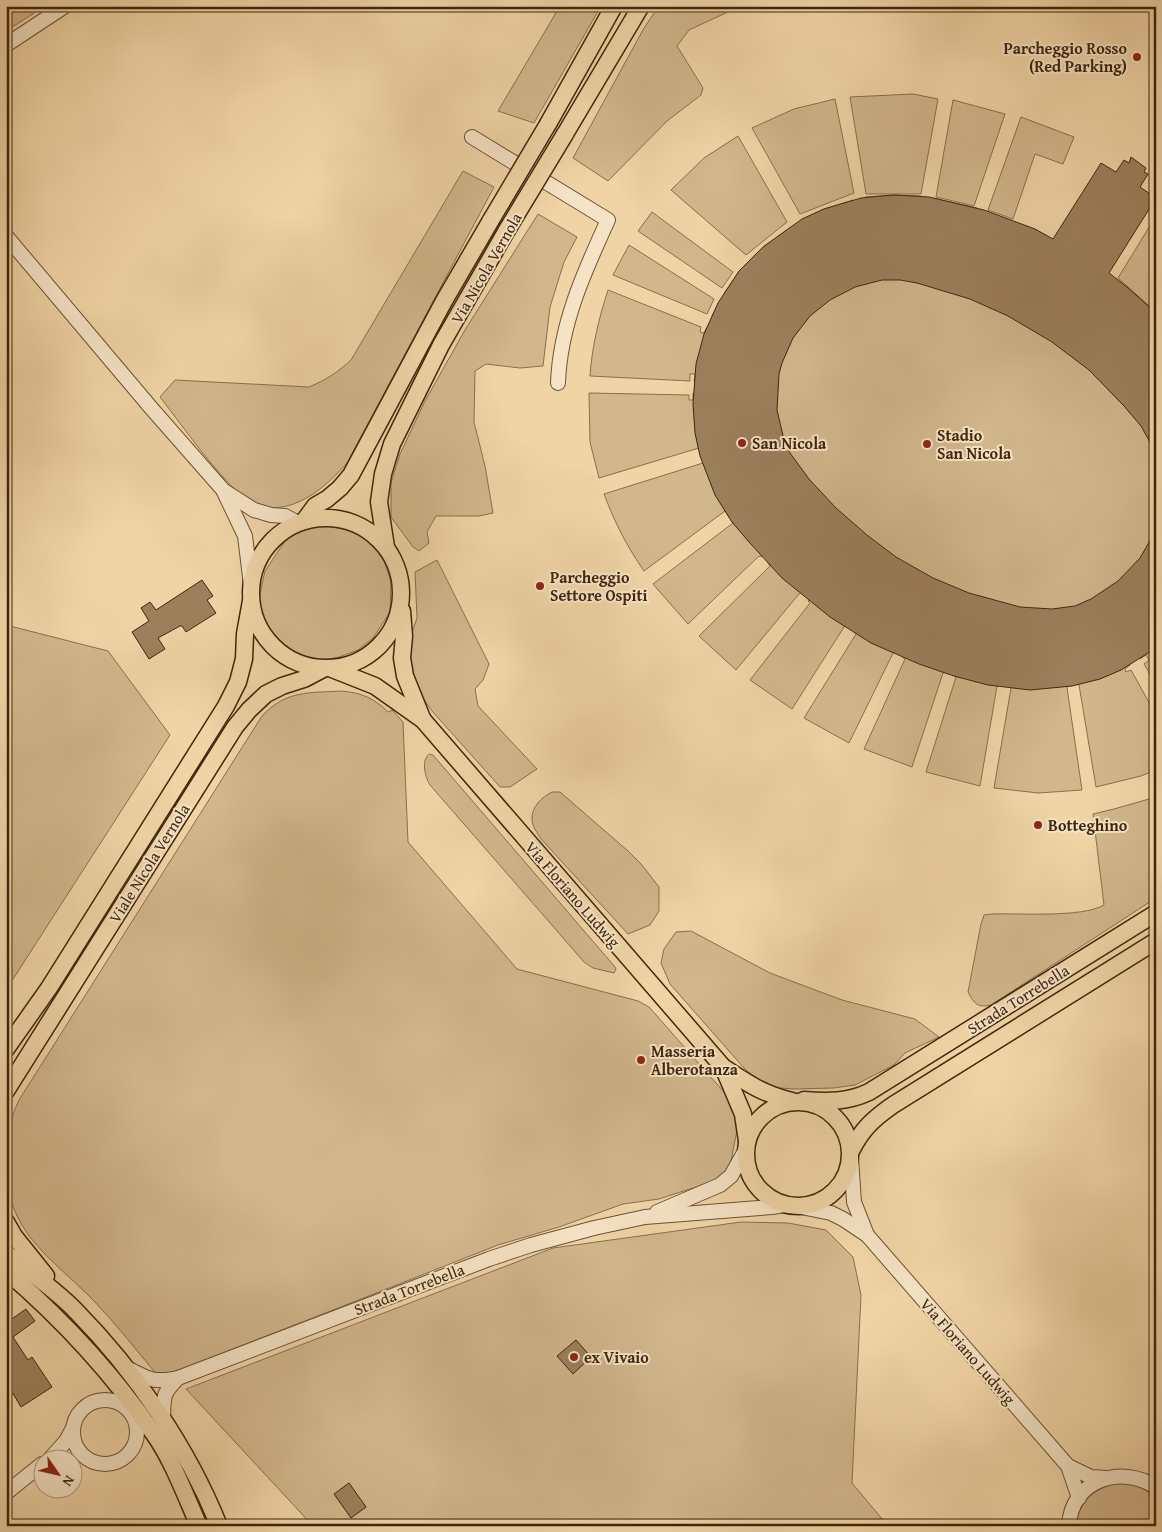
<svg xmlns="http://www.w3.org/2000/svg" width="1162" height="1532" viewBox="0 0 1162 1532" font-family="'Gentium Book Plus',serif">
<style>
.green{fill:#d2b68c;stroke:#8a6e4c}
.building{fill:#9c805c;stroke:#41250c}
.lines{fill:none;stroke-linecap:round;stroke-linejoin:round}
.minor-casing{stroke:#6d5132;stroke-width:16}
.major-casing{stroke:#41250c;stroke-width:19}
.minor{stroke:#f5e3c5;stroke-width:14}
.major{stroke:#f0d4a6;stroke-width:16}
.major-bridge-casing{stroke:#41250c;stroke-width:19;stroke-linecap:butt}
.major-bridge{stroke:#f0d4a6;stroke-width:16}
.poi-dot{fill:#8f2418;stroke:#f5e3c5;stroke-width:2}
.labels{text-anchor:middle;stroke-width:4;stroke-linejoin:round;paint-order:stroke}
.poi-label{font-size:16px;font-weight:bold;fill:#41250c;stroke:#f5e3c5;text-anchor:start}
.street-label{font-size:16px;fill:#41250c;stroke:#f5e3c5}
</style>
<rect width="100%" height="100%" fill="#f0d4a6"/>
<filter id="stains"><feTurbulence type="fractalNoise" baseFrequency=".004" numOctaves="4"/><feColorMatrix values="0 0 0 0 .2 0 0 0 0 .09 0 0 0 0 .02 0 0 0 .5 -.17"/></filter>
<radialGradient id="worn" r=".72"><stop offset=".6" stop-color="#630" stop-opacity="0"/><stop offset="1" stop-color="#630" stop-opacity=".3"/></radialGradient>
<g class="green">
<polygon points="6,6 45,6 6,31"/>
<polygon points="560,6 601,6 534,123 498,111"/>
<polygon points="659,6 741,6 689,30 677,46 703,88 701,95 667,121 608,181 573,158 644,28"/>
<polygon points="913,94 938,99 921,194 866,194 850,97"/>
<polygon points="835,99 854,193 800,214 752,128 794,109"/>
<polygon points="953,100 1005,114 974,206 936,197"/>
<polygon points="1021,117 1074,137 1063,164 1035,154 1013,219 988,210"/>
<polygon points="738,136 787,222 746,255 671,190 704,158"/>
<path d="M463,171l31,16 -147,276c-22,25 -55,54 -91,42 -25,-9 -77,-84 -96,-108l15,-17 134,7c17,-7 29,-15 42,-27z"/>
<path d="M894,195l27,1 -1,7 11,2 2,-7 44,10 -2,6 10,-3 53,20 60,35 25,18 -3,5 7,5 3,-4 26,23v372l-12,-21 5,-4 -3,-5 -6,4 -3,-5 -10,6 3,5 -5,4 1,3 5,-2 25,45v55l-15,6 -45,11 -17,-102 -3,-6 -10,2 16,109 -44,3 -44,-5 17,-100 -1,-6 -13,4 -17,100 -54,-14 30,-95 -2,-1v-6l-11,3 -31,94 -48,-18 41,-90 -3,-2 2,-5 -9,-3 -46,94 -45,-25 52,-84 -2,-2 1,-5 -8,-5 -3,5 -52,82 -42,-29 60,-77 -2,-2 3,-4 -7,-6 -5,3 -63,76 -37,-34 71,-70 -2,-3 3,-5 -6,-5 -4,4 -2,-1 -71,68 -35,-40 80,-61 -8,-12 -81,60c-18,-26 -29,-48 -40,-77l99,-31 -4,-15 -100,30 -9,-36 -1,-49 100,2v5h4v-7h7l1,-10 -7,-2 1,-7h-5v7l-100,-5c2,-30 9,-58 18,-86l93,37 -1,5 4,1 3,-6 6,3 5,-10 -6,-4 13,-24 15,-22 6,5 17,-28 28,-20 3,6 10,-6 -3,-7 23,-11 29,-9 2,7 10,-2v-8z"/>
<polygon points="652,212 733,272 722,288 638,231"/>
<polygon points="538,214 577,237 564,262 550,307 543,366 520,368 486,364 475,371 474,422 485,466 493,513 479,516 436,516 427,532 429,543 419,551 413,547 391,517 391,483 400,454 425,401 465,330"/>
<polygon points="1156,216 1156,312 1118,278"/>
<polygon points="629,245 714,299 707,314 613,275"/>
<polygon points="307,526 329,526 352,531 372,543 384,560 391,582 390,612 373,638 358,650 339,657 318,661 299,656 276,639 262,621 259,598 265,571 285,541"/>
<polygon points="437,560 489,664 483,680 475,689 478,706 537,769 510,787 500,787 432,711 415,687 408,662 409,641 417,618 415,572"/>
<polygon points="6,625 108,651 170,735 6,990"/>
<path d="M342,691c20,2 32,7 46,21l4,-2 11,12 5,120 109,127 121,32 11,6 82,93 8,20 -9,46 -6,8 -10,7 -15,5 -40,13 -36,5 -64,23 -61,18 -330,130 -10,1c-21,-25 -41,-51 -64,-75 -44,-45 -88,-68 -88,-138 0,-23 3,-42 13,-63l243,-384c24,-26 47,-23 80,-25z"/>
<path d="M429,754l4,1 182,212 1,2 -2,4 -21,-5 -9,-6 -154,-177c-5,-8 -9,-24 -1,-31z"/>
<path d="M552,792h8l68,59 14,14 17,22v24l-9,14 -22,9 -87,-95c-3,-5 -9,-13 -9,-19 -1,-13 10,-23 20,-28z"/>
<path d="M1156,797v101l-165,107c-13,3 -17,-1 -23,-13l13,-68 3,-9 7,-1c27,-1 91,4 113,-9l-11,-91 21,-5z"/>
<polygon points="691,931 770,973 842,1000 915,1019 939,1037 905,1053 894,1065 855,1085 834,1088 795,1089 766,1087 744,1068 670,984 661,963 664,949 676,932"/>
<polygon points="741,1222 788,1223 826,1230 853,1257 861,1295 852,1483 888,1526 313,1526 186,1389 553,1248"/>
<path d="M1116,1483c16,0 27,3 40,15v28h-81c6,-26 16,-35 41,-43z"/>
</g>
<g class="building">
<polygon points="1131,157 1146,168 1144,172 1148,174 1140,187 1156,198 1109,273 1127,287 1156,313 1156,453 1141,426 1124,406 1089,370 1052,342 1008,316 970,299 917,283 900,280 882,280 855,287 830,300 810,316 793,338 782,363 779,374 777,410 784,440 790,453 809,479 836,508 867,535 896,557 933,578 969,593 1020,607 1052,609 1075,606 1091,599 1118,581 1140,558 1156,530 1156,648 1121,670 1100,679 1072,686 1030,690 988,685 954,676 919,664 871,643 830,617 782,578 749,542 732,522 715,495 700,456 695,433 693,404 696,364 704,334 718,303 739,271 763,247 802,219 824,209 861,198 871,197 894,195 929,197 984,210 1035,229 1053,239 1101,163 1116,172 1124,160 1129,163"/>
<polygon points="202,580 213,596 207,600 216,613 186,632 182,626 180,626 158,638 165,649 149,659 132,632 149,621 141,608 150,602 156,610"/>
<polygon points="26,1309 35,1321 13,1337 28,1360 32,1357 52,1387 21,1407 9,1387 12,1386 6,1377 6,1323"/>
<polygon points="576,1340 591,1357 573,1374 557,1356"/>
<polygon points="349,1483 366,1507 351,1518 334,1494"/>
</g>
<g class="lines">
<defs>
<g id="minor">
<polyline points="6,45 65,6"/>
<path d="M472,137l136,83c-24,52 -48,105 -50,163"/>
<polyline points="6,236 152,409 224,491 254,510 271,515 285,516 298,523"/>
<polyline points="224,492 245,536 251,585"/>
<polyline points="851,1158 854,1202 867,1235"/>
<polyline points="801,1207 831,1213 843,1219 867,1235 1068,1466 1079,1498"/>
<polyline points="657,1212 720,1185 731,1176 745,1151"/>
<path d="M127,1368c21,11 26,15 51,10l311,-119 42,-14 63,-17 51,-11 127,-10 12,-2"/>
<circle cx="105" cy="1432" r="32"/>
<path d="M163,1420c1,-22 -2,-25 15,-42"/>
<polyline points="49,1460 66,1441 73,1428"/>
<polyline points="1068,1466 1091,1477 1106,1478"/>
<polyline points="6,1493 42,1464"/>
<path d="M1069,1526c2,-46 52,-62 87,-39"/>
</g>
<g id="major">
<polyline points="548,124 614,6"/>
<polyline points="565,134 641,6"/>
<circle cx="326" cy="593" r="75"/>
<polyline points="304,521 315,506 327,499 340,488 351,475 444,301 491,220"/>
<polyline points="386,547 379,502 383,474 392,444 441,345 507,230"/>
<polyline points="402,611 404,636 402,658 405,676 422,718"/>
<path d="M332,669l43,17 48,34 300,347c24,16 40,27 69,34"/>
<polyline points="6,1049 49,988 226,706 238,682 244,659 245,634 251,601"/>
<polyline points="723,1067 743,1114 747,1141"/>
<polyline points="6,1091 235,727 249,710 266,694 282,686 304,679 323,669"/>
<path d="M804,1100c23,2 44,2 65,-8l287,-179"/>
<circle cx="798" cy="1154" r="52"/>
<path d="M851,1151c11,-22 22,-32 42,-46l263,-164"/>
<polyline points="6,1222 14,1236 46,1276"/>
<path d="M6,1253c23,19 50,37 70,58 59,60 112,137 143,215"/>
<path d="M6,1271c56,48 106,102 148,163 18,25 32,63 45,92"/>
</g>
</defs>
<use href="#minor" class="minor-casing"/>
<use href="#major" class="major-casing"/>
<use href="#minor" class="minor"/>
<use href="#major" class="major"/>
<defs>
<g id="major-bridge">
<polyline points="491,220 548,124"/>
<polyline points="507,230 565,134"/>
</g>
</defs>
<use href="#major-bridge" class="major-bridge-casing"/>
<use href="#major-bridge" class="major-bridge"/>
</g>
<g class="poi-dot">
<circle cx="1137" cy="57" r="5"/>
<circle cx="742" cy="443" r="5"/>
<circle cx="927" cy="444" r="5"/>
<circle cx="540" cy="586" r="5"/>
<circle cx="1038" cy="825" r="5"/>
<circle cx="641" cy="1060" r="5"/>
<circle cx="574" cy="1357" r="5"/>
</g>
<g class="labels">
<g class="poi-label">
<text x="1127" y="54" text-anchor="end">Parcheggio Rosso<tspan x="1127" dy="18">(Red Parking)</tspan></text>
<text x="937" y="441">Stadio<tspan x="937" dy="18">San Nicola</tspan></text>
<text x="752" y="449">San Nicola</text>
<text x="550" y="583">Parcheggio<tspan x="550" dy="18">Settore Ospiti</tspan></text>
<text x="1048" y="831">Botteghino</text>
<text x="651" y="1057">Masseria<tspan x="651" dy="18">Alberotanza</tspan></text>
<text x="584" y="1363">ex Vivaio</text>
</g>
<g class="street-label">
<text transform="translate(486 268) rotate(-60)" y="6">Via Nicola Vernola</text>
<text transform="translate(149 863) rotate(-58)" y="6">Viale Nicola Vernola</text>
<text transform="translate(573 894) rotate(49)" y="6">Via Floriano Ludwig</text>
<text transform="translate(1018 999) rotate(-32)" y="6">Strada Torrebella</text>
<text transform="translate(409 1289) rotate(-21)" y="6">Strada Torrebella</text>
<text transform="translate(968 1351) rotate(49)" y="6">Via Floriano Ludwig</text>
</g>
</g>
<rect width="1162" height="1532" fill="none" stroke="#f0d4a6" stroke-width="25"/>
<rect x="8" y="8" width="1147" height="1517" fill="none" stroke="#41250c" stroke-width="2.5"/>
<rect x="12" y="12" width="1137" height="1507" fill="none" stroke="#41250c"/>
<g transform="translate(58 1474) rotate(124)"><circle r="24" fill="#f5e3c5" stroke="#ad977b"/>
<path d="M0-4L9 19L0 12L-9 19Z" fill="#8f2418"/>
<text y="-8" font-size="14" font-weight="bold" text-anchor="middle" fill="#41250c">N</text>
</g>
<rect width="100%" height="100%" filter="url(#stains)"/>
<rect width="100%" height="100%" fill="url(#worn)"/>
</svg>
